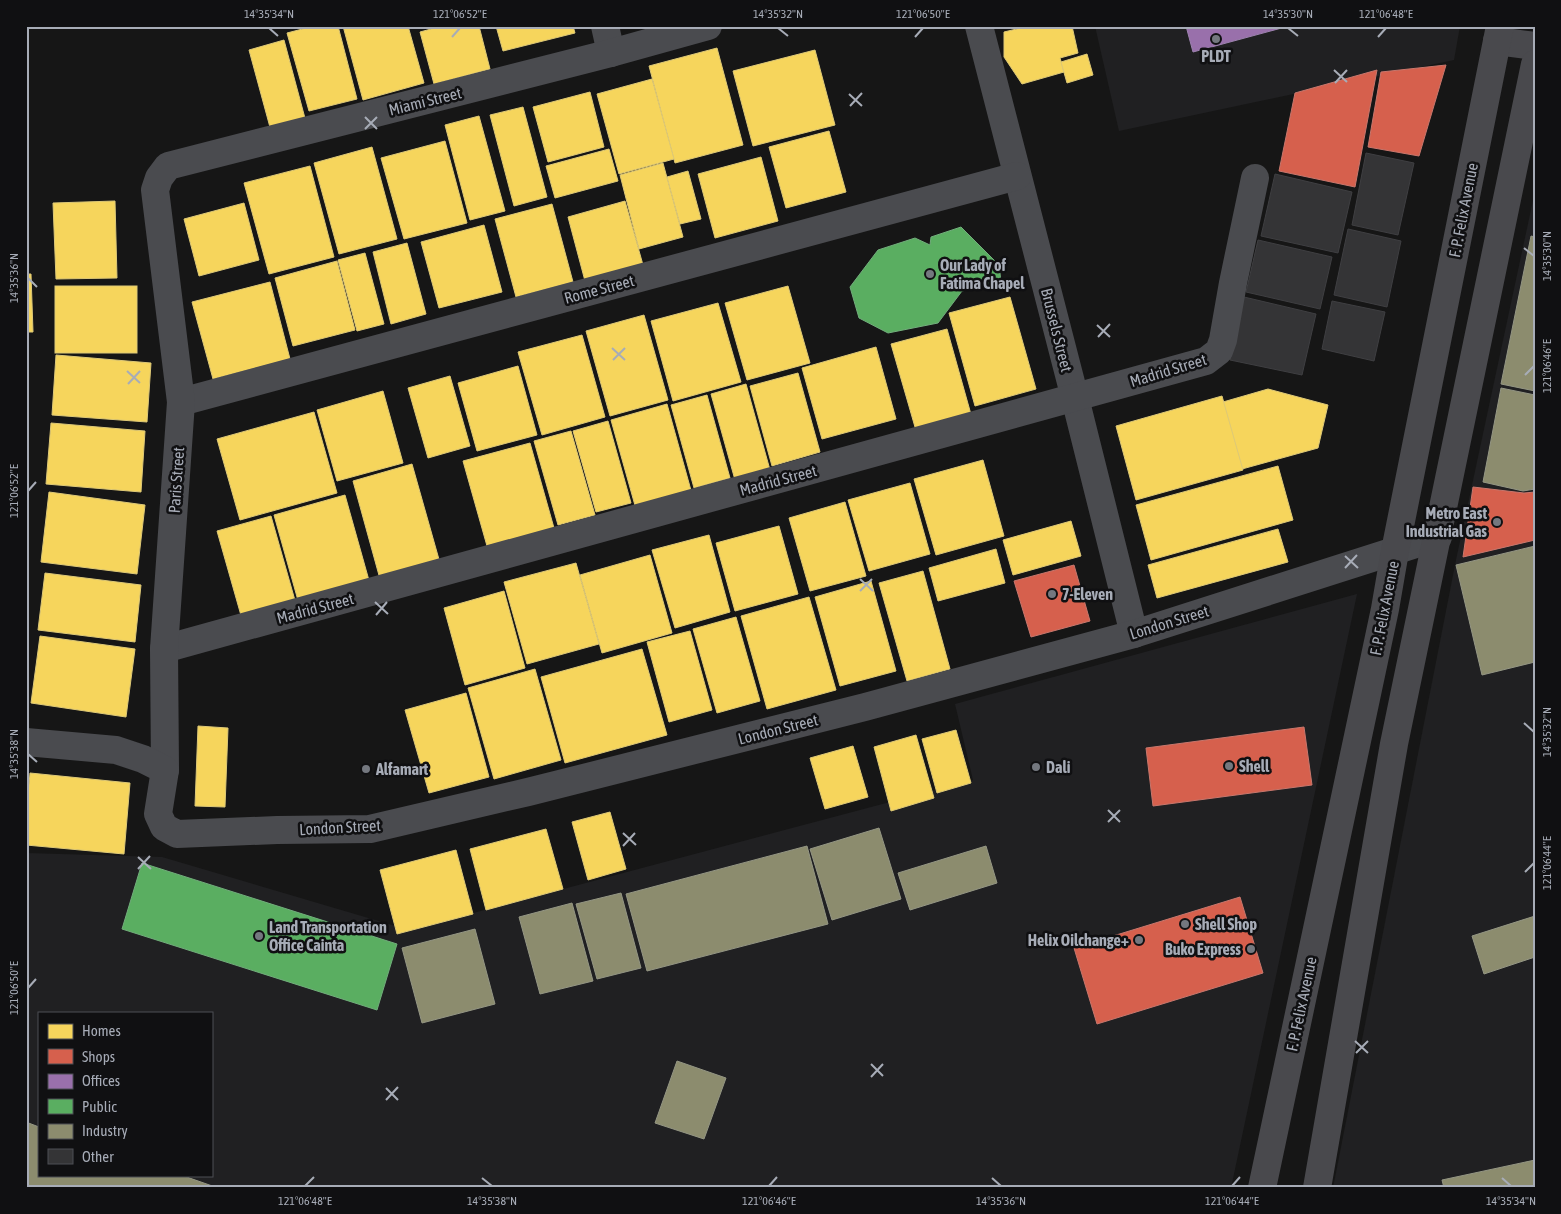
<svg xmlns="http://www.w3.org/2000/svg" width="1561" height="1214" viewBox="0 0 1561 1214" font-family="'Asap Condensed',sans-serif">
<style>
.built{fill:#202022;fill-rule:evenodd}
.homes{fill:#f6d55c;stroke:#dec977}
.shops{fill:#d6604d;stroke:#c8776d}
.offices{fill:#9970ab;stroke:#9d82af}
.public{fill:#5aae61;stroke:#71ad7b}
.industry{fill:#8c8c6e;stroke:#949684}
.building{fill:#343436;stroke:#3f3f42}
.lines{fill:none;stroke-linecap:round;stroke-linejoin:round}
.minor{stroke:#4a4b4f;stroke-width:28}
.tertiary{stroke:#4a4b4f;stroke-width:28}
.secondary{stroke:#49494d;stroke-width:28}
.ticks{fill:none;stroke:#a7acb7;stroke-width:2}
.poi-dot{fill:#74787f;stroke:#101012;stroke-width:2}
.labels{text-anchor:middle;stroke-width:5;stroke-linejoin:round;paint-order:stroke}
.poi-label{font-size:16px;font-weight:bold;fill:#a7acb7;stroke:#101012;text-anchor:start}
.street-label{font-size:16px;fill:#a7acb7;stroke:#101012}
.neatline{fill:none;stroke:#a7acb7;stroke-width:2}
.ticks-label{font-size:12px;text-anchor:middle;fill:#a7acb7}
</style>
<rect width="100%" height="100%" fill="#161616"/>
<g class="built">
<polygon points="1095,26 1460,26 1454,60 1119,131"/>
<polygon points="1535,191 1535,1188 1333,1188 1456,560"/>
<path d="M1357,594l-126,594h-1205v-335l136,4 247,73 564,-150 -18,-76zM39,1013h172v162h-172z"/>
</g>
<g class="homes">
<polygon points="314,26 338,26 357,99 309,111 287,33"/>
<polygon points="343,26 408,26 424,83 363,100"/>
<polygon points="442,26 479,26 490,69 434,84 420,32"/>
<polygon points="496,26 573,26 575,33 503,51"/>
<polygon points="1029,26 1072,26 1078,53 1060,58 1064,72 1022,84 1004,57 1004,32"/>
<polygon points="284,40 306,122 271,131 249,50"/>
<polygon points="717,48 743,145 675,163 649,66"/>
<polygon points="815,50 835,125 753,146 733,71"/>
<polygon points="1087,54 1093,75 1067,83 1061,62"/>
<polygon points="652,79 674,159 619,174 597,94"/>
<polygon points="590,92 604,147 548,162 533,107"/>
<polygon points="523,107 547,197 514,206 490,115"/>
<polygon points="479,116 505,211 470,220 445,125"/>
<polygon points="829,131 846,192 786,208 769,147"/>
<polygon points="445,141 467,223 404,239 381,158"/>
<polygon points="372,147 397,239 339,254 314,163"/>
<polygon points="609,149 618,181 555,198 546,166"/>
<polygon points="761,157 778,221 715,238 698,174"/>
<polygon points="663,163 683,237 639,249 620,175"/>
<polygon points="310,166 334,257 269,274 244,183"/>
<polygon points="688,171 701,219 680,224 667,177"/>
<polygon points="115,201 117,278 56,279 53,203"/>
<polygon points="625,201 643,265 585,281 568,217"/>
<polygon points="244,203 259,260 199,276 184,219"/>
<polygon points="552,204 573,282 516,297 495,219"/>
<polygon points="484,225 502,292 439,308 421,242"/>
<polygon points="407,243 426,314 391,324 373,252"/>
<polygon points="365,253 384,324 357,331 338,260"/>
<polygon points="337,261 355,330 293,346 275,278"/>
<polygon points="26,274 31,274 33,332 26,332"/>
<polygon points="270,282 290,359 213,379 192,302"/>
<rect x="55" y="286" width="82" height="67"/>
<polygon points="788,286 810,363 747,380 725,303"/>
<polygon points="1010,297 1036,389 975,406 949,313"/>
<polygon points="718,303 741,382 673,401 651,321"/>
<polygon points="644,315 668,400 610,416 586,331"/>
<polygon points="947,329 972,418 917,434 891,344"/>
<polygon points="582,335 605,417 542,435 518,352"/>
<polygon points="876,347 896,419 822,439 802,368"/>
<polygon points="56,355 151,363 147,422 52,415"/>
<polygon points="518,366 537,435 477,451 458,383"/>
<polygon points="798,373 820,452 772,466 750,386"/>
<polygon points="450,376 470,446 428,458 408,388"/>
<polygon points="746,384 770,470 735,480 711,394"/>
<polygon points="1268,389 1328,405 1318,448 1242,469 1223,402"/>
<polygon points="383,391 403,463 337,481 317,410"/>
<polygon points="707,395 730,478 694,488 671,405"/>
<polygon points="1222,396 1243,470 1136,500 1116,426"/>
<polygon points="667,404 692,494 636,509 611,420"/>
<polygon points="314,412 337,493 240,520 217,439"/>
<polygon points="608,421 631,503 596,512 573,431"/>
<polygon points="51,423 145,431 141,492 46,484"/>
<polygon points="571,431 595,515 558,525 534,441"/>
<polygon points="530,443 554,528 487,546 463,461"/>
<polygon points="983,460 1004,536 936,555 914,479"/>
<polygon points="412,464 440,563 380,579 353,481"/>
<polygon points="1278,466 1293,520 1151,560 1136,505"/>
<polygon points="910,483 930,554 869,571 848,500"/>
<polygon points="49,492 145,505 137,574 41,562"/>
<polygon points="345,495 370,584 299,604 274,515"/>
<polygon points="845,502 866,576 810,591 789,518"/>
<polygon points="271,516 296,604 242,619 217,531"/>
<polygon points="1071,521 1081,556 1013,575 1003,540"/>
<polygon points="779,526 798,594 735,611 716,543"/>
<polygon points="1278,529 1288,562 1157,598 1148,565"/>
<polygon points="709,535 730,612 675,628 652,550"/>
<polygon points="996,549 1005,583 938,601 929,568"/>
<polygon points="650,555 672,633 602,653 580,575"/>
<polygon points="576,563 599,644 527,664 504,582"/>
<polygon points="923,571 950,669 907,681 879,583"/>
<polygon points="45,573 141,585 135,642 38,630"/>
<polygon points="871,581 896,671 840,686 815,597"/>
<polygon points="504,591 525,668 465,685 444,608"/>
<polygon points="809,597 836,690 767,709 741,616"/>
<polygon points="736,617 760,701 717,713 693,629"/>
<polygon points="690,631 712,710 669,722 647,642"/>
<polygon points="40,636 135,649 126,717 31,703"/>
<polygon points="642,649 667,735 565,763 541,677"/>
<polygon points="535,669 561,760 494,779 468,688"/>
<polygon points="466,693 489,777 429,793 405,710"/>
<polygon points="198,726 228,728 225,807 195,806"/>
<polygon points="956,730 971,783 937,793 922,739"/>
<polygon points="916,735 934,798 891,811 874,747"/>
<polygon points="853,746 868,797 825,809 810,758"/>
<polygon points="30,773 130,783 124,854 26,845 26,819"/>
<polygon points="610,812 626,869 588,880 572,822"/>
<polygon points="546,829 563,889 486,910 470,849"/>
<polygon points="456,850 473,914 397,934 380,870"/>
</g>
<g class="shops">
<polygon points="1446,65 1419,156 1368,147 1381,72"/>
<polygon points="1377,70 1355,187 1279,171 1295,93"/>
<polygon points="1473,487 1524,493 1535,492 1535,540 1463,557"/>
<polygon points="1074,565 1090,621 1031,637 1014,581"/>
<polygon points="1304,727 1312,785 1153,806 1146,748"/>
<polygon points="1240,897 1263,973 1097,1024 1074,948"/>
</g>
<polygon class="offices" points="1186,26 1289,26 1193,52"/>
<g class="public">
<polygon points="961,227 999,265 1001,282 962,291 938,323 888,333 859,318 850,287 878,250 915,238 930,245 931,237"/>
<polygon points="142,863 397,944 377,1010 122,929"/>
</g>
<g class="industry">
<polygon points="1531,236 1535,237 1535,391 1501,384"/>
<polygon points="1501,388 1535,395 1535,489 1523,491 1483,482"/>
<polygon points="1535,546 1535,662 1482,675 1456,565"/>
<polygon points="879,828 901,899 832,920 810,849"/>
<polygon points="807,846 828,924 647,971 626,894"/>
<polygon points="986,846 997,883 910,910 898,873"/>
<polygon points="621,893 641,968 597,979 576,904"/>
<polygon points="572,903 593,981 540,994 519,917"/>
<polygon points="1535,916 1535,957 1484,974 1472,936"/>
<polygon points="475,929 495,1004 422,1023 402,948"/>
<polygon points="677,1061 726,1078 704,1139 655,1123"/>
<polygon points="26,1122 39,1127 39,1175 181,1175 218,1188 26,1188"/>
<polygon points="1535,1160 1535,1188 1444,1188 1442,1180"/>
</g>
<g class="building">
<polygon points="1366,153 1414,163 1398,235 1352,225"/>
<polygon points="1275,174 1352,192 1338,253 1261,236"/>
<polygon points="1348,229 1401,241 1387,307 1334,295"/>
<polygon points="1258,240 1332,257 1320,309 1246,292"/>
<polygon points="1244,297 1316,314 1302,375 1230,360"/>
<polygon points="1332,301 1385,312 1374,361 1322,349"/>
</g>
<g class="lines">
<g class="minor">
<polyline points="605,26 611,53"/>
<polyline points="979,26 1075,398 1134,634"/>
<polyline points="181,402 1017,176"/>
<polyline points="164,649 1206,361 1219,351 1223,340 1233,283 1255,178"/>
<polyline points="165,770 164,649 181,402 155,190 159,178 168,166 611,53 708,26"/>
</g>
<polyline class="tertiary" points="26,742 116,750 143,759 165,770 158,814 164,827 177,834 277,830 370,829 528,792 865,707 1134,634 1438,537"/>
<g class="secondary">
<polyline points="1497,41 1535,46"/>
<polyline points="1262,1188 1385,609 1395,551 1500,26"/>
<polyline points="1317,1188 1394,744 1535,64"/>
</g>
</g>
<path class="ticks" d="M269,28l9,8M778,28l10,8M1288,28l10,8M452,37l8,-9M915,37l8,-9M1378,37l8,-9M1334,70l13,12M1335,83l12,-13M849,94l13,12M850,106l12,-13M365,117l12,12M365,129l12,-12M1524,248l10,8M28,278l9,9M1097,325l13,12M1098,337l12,-13M612,348l13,12M613,360l12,-12M127,371l13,12M1525,375l9,-9M128,384l12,-13M28,491l8,-9M1345,556l13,12M1345,568l12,-13M860,579l13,12M860,591l12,-12M375,602l13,12M376,615l11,-13M1524,723l10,9M28,754l9,8M1108,810l12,12M1108,822l12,-12M623,833l13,12M623,846l12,-13M138,857l13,12M138,869l12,-13M1525,872l9,-9M28,988l8,-9M1355,1041l13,12M1356,1053l12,-12M871,1064l12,12M871,1077l12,-13M386,1088l12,12M386,1100l12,-13M482,1178l10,8M992,1178l9,8M1502,1178l9,8M305,1186l9,-9M769,1186l8,-9M1232,1186l8,-9"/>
<g class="poi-dot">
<circle cx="1216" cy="39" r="5"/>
<circle cx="930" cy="274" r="5"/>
<circle cx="1497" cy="522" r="5"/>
<circle cx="1052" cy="594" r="5"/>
<circle cx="1229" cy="766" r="5"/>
<circle cx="1036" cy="767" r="5"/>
<circle cx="366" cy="769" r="5"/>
<circle cx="1185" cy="924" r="5"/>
<circle cx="259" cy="936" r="5"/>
<circle cx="1139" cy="940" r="5"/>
<circle cx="1251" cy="949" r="5"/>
</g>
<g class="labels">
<g class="poi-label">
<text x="1216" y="62" text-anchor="middle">PLDT</text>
<text x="940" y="271">Our Lady of<tspan x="940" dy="18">Fatima Chapel</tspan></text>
<text x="1487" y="519" text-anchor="end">Metro East<tspan x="1487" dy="18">Industrial Gas</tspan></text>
<text x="1062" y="600">7-Eleven</text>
<text x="1239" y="772">Shell</text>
<text x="1046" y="773">Dali</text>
<text x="376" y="775">Alfamart</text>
<text x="1195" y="930">Shell Shop</text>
<text x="269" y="933">Land Transportation<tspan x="269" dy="18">Office Cainta</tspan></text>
<text x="1129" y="946" text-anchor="end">Helix Oilchange+</text>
<text x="1241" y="955" text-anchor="end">Buko Express</text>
</g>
<g class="street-label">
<text transform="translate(425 101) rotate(-14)" y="6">Miami Street</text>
<text transform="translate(1463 210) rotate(-79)" y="6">F. P. Felix Avenue</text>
<text transform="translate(599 289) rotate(-15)" y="6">Rome Street</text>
<text transform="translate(1057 330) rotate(76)" y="6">Brussels Street</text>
<text transform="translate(1168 370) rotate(-17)" y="6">Madrid Street</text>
<text transform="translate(176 480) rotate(-86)" y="6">Paris Street</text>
<text transform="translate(778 480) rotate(-15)" y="6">Madrid Street</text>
<text transform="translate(315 608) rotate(-15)" y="6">Madrid Street</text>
<text transform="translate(1384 608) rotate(-79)" y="6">F. P. Felix Avenue</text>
<text transform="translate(1169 622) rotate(-17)" y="6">London Street</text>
<text transform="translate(778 729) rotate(-14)" y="6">London Street</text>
<text transform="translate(340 827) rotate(-3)" y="6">London Street</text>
<text transform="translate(1301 1004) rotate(-78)" y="6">F. P. Felix Avenue</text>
</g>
</g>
<rect width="1561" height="1214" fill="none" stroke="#101012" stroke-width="55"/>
<rect x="38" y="1012" width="175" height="165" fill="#101012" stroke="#4c4e54"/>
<rect x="48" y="1024" width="25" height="15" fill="#f6d55c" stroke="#4c4e54"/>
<text x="82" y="1036" font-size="15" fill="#a7acb7">Homes</text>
<rect x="48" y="1049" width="25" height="15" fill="#d6604d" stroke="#4c4e54"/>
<text x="82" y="1062" font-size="15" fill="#a7acb7">Shops</text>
<rect x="48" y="1074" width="25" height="15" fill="#9970ab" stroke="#4c4e54"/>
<text x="82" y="1086" font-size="15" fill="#a7acb7">Offices</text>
<rect x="48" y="1099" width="25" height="15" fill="#5aae61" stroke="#4c4e54"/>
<text x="82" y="1112" font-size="15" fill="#a7acb7">Public</text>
<rect x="48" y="1124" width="25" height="15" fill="#8c8c6e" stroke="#4c4e54"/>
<text x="82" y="1136" font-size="15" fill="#a7acb7">Industry</text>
<rect x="48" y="1149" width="25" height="15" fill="#343436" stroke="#4c4e54"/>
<text x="82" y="1162" font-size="15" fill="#a7acb7">Other</text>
<rect x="28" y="28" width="1506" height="1158" class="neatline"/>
<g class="ticks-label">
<text x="269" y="18">14°35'34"N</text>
<text x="460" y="18">121°06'52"E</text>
<text x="778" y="18">14°35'32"N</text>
<text x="923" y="18">121°06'50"E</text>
<text x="1288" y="18">14°35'30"N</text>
<text x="1386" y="18">121°06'48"E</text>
<text transform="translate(1547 256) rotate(-90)" y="4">14°35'30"N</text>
<text transform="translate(14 278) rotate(-90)" y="4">14°35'36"N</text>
<text transform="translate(1547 366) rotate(-90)" y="4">121°06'46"E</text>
<text transform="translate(14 491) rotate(-90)" y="4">121°06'52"E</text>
<text transform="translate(1547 732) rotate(-90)" y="4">14°35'32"N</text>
<text transform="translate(14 754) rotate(-90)" y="4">14°35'38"N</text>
<text transform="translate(1547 863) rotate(-90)" y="4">121°06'44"E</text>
<text transform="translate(14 988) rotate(-90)" y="4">121°06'50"E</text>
<text x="305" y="1205">121°06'48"E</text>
<text x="492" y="1205">14°35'38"N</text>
<text x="769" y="1205">121°06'46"E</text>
<text x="1001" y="1205">14°35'36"N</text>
<text x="1232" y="1205">121°06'44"E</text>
<text x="1511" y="1205">14°35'34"N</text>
</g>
</svg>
